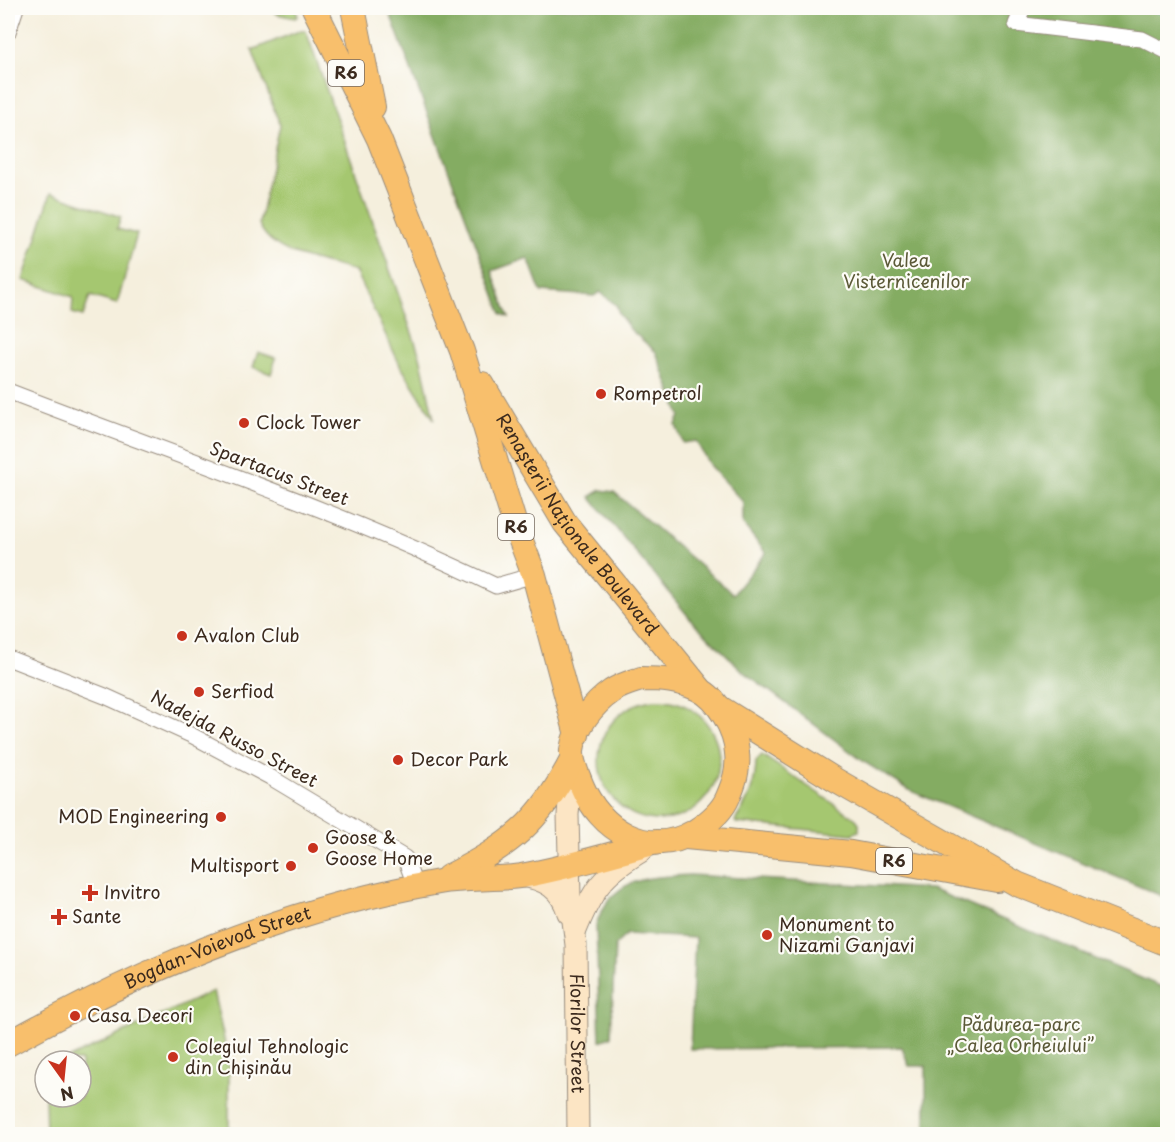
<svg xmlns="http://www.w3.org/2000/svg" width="1175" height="1142" viewBox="0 0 1175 1142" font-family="'Playpen Sans',sans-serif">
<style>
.green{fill:#a5c770;stroke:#707847;stroke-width:1.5}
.forest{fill:#84ac62;stroke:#606b40;stroke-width:1.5}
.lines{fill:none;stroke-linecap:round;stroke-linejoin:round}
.stream{stroke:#50a9cd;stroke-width:5}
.minor-casing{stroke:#988c7e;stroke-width:17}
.secondary-casing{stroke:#988c7e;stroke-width:23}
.primary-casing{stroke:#988c7e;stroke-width:26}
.minor{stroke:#fff;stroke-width:15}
.secondary{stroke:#fce5c4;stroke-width:21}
.primary{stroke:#f8bf6c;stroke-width:24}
.poi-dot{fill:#c8321e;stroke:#fdfcf7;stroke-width:2}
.labels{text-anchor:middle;stroke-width:4.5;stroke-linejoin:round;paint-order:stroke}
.shield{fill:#fdfcf7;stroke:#75695f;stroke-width:1.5}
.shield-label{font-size:16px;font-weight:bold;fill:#3b2a1e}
.park-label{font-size:18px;fill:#5b5937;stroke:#fdfcf7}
.poi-label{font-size:18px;fill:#3b2a1e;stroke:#fdfcf7;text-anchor:start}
.street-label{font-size:18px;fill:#3b2a1e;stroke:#fdfcf7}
</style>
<rect width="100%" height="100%" fill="#fdfcf7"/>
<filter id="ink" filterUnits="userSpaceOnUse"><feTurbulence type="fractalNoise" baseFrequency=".0167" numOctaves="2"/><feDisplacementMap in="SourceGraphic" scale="12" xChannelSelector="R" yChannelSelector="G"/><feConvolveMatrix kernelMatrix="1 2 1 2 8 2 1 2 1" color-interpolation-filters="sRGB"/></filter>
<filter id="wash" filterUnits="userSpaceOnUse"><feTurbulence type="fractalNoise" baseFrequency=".008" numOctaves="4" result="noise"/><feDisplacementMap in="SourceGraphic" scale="24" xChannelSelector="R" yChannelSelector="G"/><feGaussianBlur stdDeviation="1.35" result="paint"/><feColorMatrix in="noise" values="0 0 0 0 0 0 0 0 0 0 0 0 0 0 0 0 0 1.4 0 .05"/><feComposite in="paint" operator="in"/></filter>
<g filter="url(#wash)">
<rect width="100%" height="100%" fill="#f5efdd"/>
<g class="green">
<polygon points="270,8 295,8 298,16 295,18 277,14"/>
<path d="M299,31h7l114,325 14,63 -34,-54 -45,-94c-30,-10 -83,-14 -96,-47l21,-99 -28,-75z"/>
<polygon points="51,193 121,217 117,229 137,234 117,304 90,296 83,316 72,313 73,297 23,280"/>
<polygon points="258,352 276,358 271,374 253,367"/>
<circle cx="659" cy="760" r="60"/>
<path d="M762,755l94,64 3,4v8l-7,3 -116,-11 -1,-2c13,-20 21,-37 21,-60z"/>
<polygon points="213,991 229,1061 229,1134 46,1134 45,1097 81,1097 81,1061 63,1061"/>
</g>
<g class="forest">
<polygon points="388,8 1167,8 1167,898 911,791 864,762 743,671 693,622 590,497 601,490 614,492 733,594 766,553 743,524 743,502 710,466 696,441 683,443 676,425 680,416 656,352 631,330 619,314 617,306 600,292 594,296 541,292 528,258 492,271 509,317 502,314"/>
<path d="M690,875l241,14 236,100v145h-241v-68h-17l-7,-19 -212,2 5,-111 -68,-4 -12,11 -4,92 -11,4 -4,-116c16,-48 50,-48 94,-50z"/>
</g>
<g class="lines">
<polyline class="stream" points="1152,8 1168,13"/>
</g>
</g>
<g filter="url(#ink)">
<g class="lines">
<defs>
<g id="minor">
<polyline points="1023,8 1016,24 1142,39 1168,52"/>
<polyline points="8,32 16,8"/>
<path d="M8,391c163,63 331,119 488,195l38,-11"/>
<polyline points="8,658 105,696 193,736 270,777 405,858 416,888"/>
</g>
<g id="secondary">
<path id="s1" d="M572,761l-4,54 2,82 6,48 2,189"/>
<path d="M521,876c24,3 40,13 47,37"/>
<path d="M575,933c17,-43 27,-58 67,-82"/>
</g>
<g id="primary">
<polyline points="314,8 379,139 462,351 515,525 534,575 577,735"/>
<polyline points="353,8 373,107"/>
<path id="s2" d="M482,384l83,139 135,166"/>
<path d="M641,679c21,0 38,1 57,10 21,10 38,42 39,64 2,16 -3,30 -9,44 -6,15 -20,26 -34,35 -47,27 -94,-2 -113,-48 -4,-11 -10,-22 -9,-34 3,-23 21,-46 40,-59 8,-6 20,-9 29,-12z"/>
<polyline points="720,708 835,780 1017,884 1168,944"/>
<polyline points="686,837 851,853 997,880"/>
<path d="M448,877c63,-33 90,-52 124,-117"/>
<path id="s3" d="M8,1044c132,-74 281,-136 431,-162 27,-5 55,-2 82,-6 45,-8 91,-22 136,-34"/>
</g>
</defs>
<use href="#minor" class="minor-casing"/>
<use href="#secondary" class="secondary-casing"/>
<use href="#primary" class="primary-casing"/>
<use href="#minor" class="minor"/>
<use href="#secondary" class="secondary"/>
<use href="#primary" class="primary"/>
</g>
</g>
<g class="poi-dot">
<circle cx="601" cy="394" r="6"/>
<circle cx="244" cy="423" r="6"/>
<circle cx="182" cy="636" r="6"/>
<circle cx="199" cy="692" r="6"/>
<circle cx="398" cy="760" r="6"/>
<circle cx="221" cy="817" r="6"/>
<circle cx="313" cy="848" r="6"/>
<circle cx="291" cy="866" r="6"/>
<path d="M87 884h6v6h6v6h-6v6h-6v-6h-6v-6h6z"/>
<path d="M56 908h6v6h6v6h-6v6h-6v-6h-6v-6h6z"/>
<circle cx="767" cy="935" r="6"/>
<circle cx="75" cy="1016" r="6"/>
<circle cx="173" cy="1057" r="6"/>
</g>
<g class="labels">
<g class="shield">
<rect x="328" y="60" width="36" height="26" rx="4.5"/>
<rect x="498" y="514" width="36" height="26" rx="4.5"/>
<rect x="876" y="848" width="36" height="26" rx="4.5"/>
</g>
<g class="shield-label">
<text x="346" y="79">R6</text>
<text x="516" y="533">R6</text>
<text x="894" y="867">R6</text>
</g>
<g class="park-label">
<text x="906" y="267">Valea<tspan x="906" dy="21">Visternicenilor</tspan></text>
<text x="1021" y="1031">Pădurea-parc<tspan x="1021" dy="21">„Calea Orheiului”</tspan></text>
</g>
<g class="poi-label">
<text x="613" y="400">Rompetrol</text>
<text x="256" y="429">Clock Tower</text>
<text x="194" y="642">Avalon Club</text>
<text x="211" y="698">Serfiod</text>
<text x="410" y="766">Decor Park</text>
<text x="209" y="823" text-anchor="end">MOD Engineering</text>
<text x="325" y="844">Goose &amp;<tspan x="325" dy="21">Goose Home</tspan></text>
<text x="279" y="872" text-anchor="end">Multisport</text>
<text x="104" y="899">Invitro</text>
<text x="72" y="923">Sante</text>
<text x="779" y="931">Monument to<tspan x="779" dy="21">Nizami Ganjavi</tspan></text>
<text x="87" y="1022">Casa Decori</text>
<text x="185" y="1053">Colegiul Tehnologic<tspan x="185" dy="21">din Chișinău</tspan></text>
</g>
<g class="street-label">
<text transform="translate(279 474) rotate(21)" y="6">Spartacus Street</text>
<text dy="6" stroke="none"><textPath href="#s2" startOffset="170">Renașterii Naționale Boulevard</textPath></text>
<text transform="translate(234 739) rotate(28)" y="6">Nadejda Russo Street</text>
<text dy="6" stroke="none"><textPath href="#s3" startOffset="231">Bogdan-Voievod Street</textPath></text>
<text dy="6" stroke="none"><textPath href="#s1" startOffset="273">Florilor Street</textPath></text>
</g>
</g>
<rect width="1175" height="1142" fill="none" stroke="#fdfcf7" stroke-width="30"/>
<g transform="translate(63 1079) rotate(165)"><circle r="28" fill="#fdfcf7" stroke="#afa8a0" stroke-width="1.5"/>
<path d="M0-4.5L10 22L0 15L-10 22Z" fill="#c8321e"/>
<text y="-9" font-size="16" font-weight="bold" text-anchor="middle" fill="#3b2a1e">N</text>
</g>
</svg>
